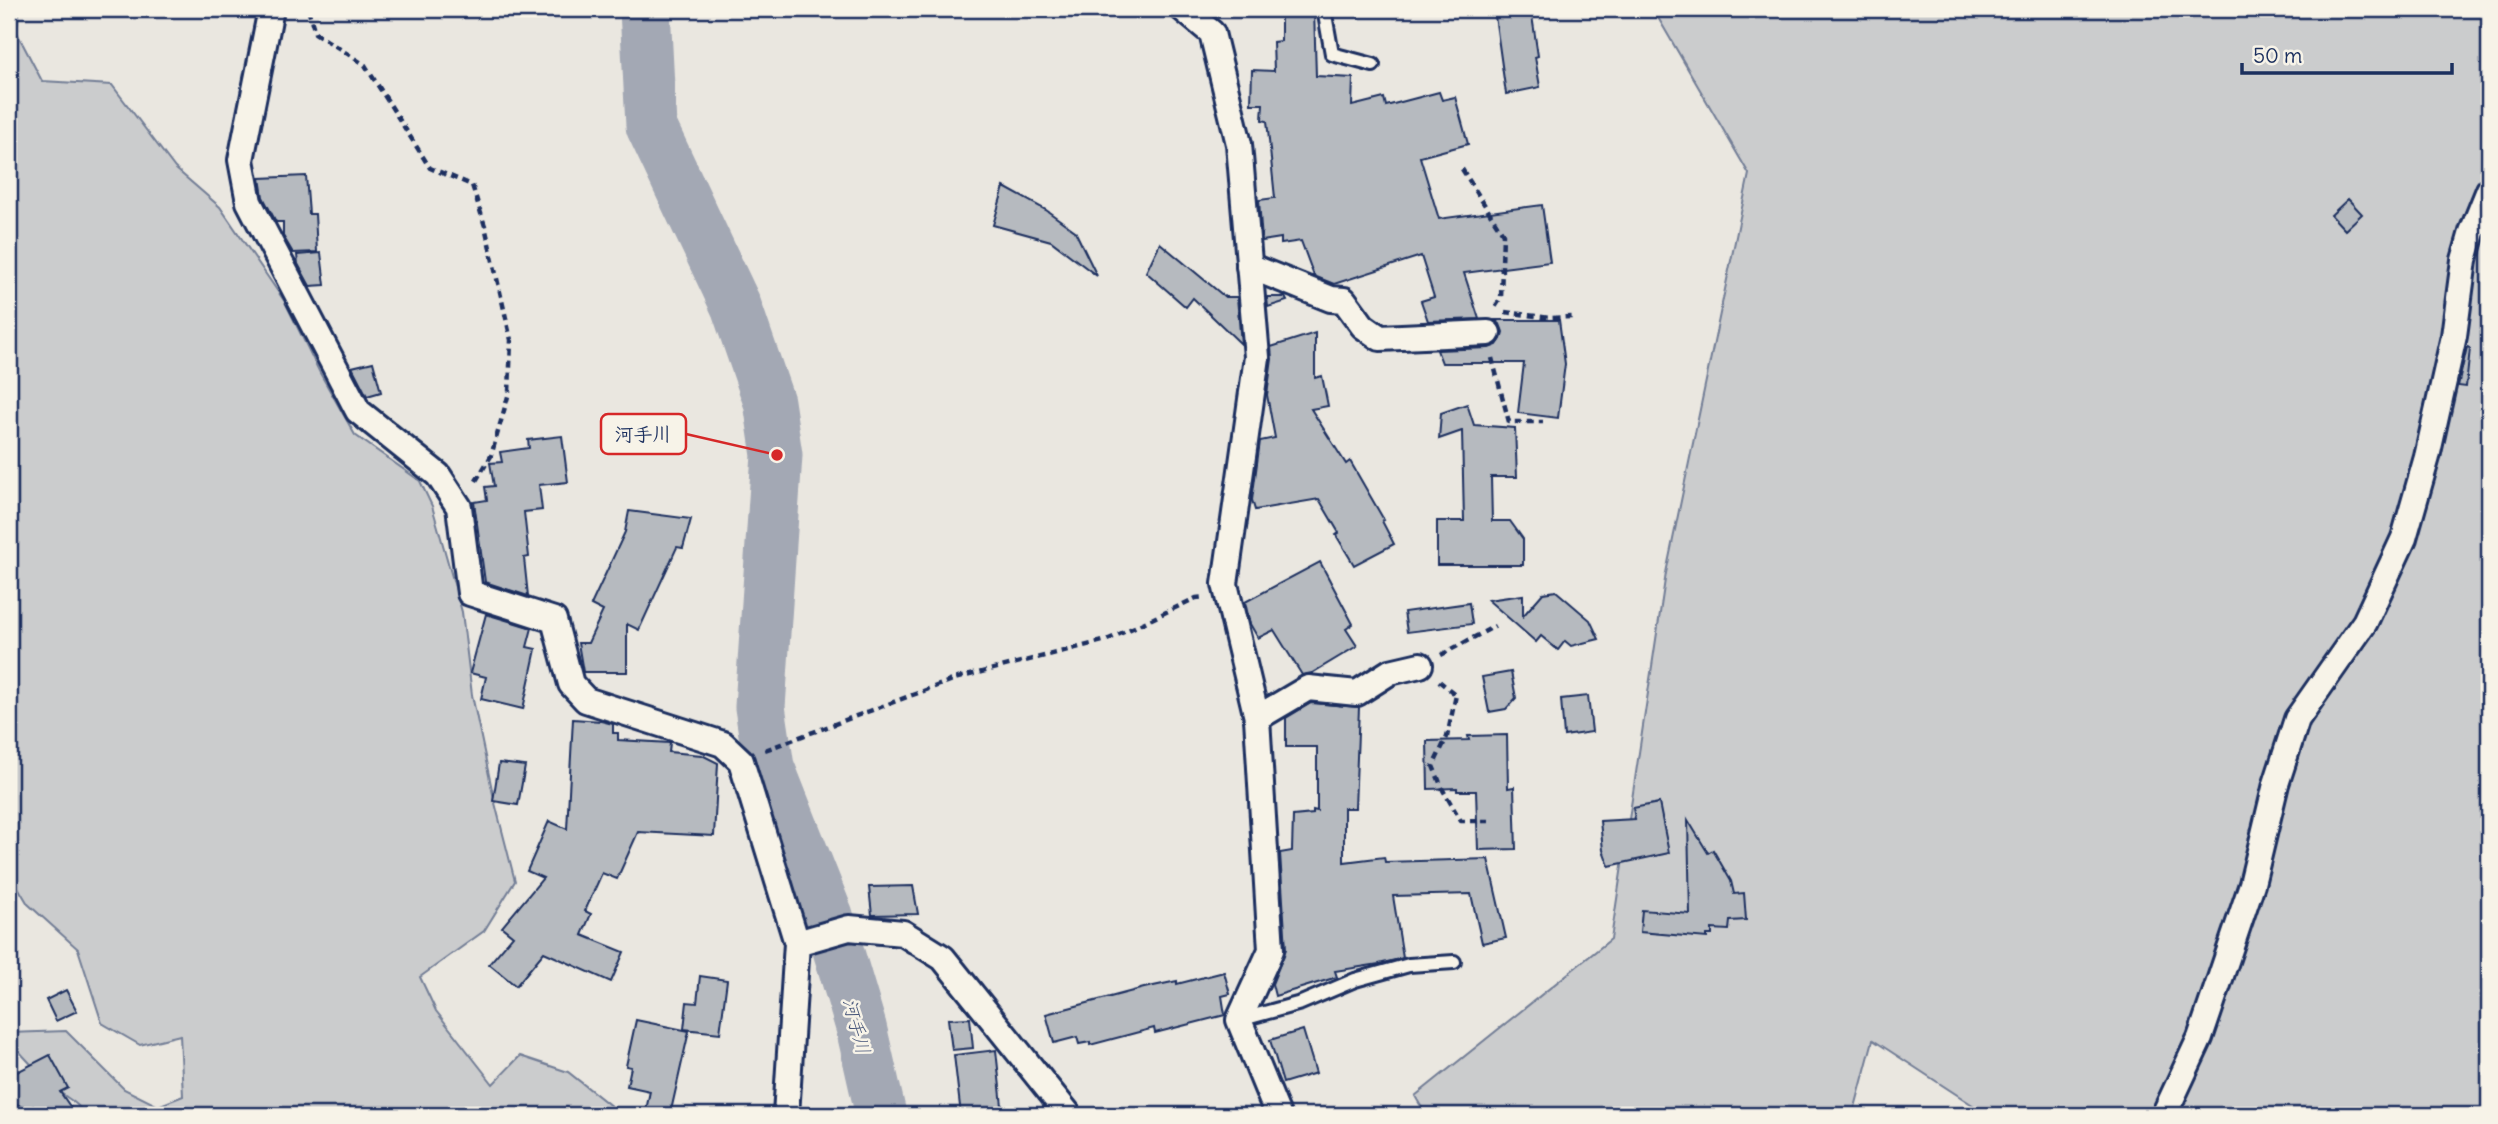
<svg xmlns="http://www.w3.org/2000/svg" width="2498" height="1124" viewBox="0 0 2498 1124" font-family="Delius,'Klee One',sans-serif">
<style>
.green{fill:#cbcccd;stroke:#737e96;stroke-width:2}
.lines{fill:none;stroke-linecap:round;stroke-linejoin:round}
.river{stroke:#a3a8b4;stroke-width:51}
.building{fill:#b6babf;stroke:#1b2f5e;stroke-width:2}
.service-casing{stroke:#1b2f5e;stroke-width:18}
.minor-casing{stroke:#1b2f5e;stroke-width:30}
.path{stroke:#1b2f5e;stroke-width:4.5;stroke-dasharray:7 5;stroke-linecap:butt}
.service{stroke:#f7f3e8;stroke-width:12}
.minor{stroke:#f7f3e8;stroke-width:24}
.labels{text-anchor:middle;stroke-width:5;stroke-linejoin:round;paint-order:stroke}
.water-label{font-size:19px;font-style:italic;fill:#445378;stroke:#f7f3e8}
.leader{fill:none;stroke:#d62828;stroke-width:2.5}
.callout-dot{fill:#d62828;stroke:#f7f3e8;stroke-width:2.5}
.callout{fill:#f7f3e8;stroke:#d62828;stroke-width:2.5}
.callout-label{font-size:19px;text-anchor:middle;font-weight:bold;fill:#1b2f5e}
</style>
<rect width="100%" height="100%" fill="#eae7e0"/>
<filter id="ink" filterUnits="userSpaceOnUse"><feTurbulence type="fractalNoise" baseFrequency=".0143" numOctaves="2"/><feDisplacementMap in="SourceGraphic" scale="14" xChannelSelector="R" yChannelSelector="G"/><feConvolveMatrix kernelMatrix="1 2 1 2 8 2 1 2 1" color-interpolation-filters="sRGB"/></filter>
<g filter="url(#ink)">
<g class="green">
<path d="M9,9h11l-4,22 26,50 70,4 63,83 45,39 65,95 35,71 35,62 65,46 12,25 30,106 10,83 22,104 21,82 -31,50 -64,46 16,34 57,73 27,-28 48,16 48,38 13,5h-544c-7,-13 -18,-16 -29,-26 -17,-15 -32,-32 -47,-49v-7l57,-2 58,58 34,17 25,-10 -3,-61 -40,10 -38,-22 -24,-74 -50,-45 -19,-32z"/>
<polygon points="1653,9 2489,9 2489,1115 1988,1115 1873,1040 1853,1115 1426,1115 1415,1096 1611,939 1666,573 1749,174"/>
</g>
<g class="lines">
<polyline class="river" points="645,9 651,126 736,306 769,402 777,455 760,707 769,767 828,916 861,1027 881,1115"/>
</g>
<g class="building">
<polygon points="1281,9 1314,9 1316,76 1353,78 1352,106 1384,98 1386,106 1439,92 1442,100 1455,97 1468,144 1420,157 1439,219 1542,205 1550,262 1464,273 1479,319 1428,321 1421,301 1434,297 1421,256 1334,284 1314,276 1301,241 1281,244 1281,238 1262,241 1259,200 1275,198 1267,121 1262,120 1263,104 1251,104 1252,70 1274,71 1273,42 1281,41"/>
<polygon points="1494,9 1531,9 1538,56 1535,57 1540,87 1506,94"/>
<polygon points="306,176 309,214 315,214 317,252 293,253 283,236 283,222 276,222 263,197 260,178"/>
<polygon points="1004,187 1046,210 1075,231 1097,276 1051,241 993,225"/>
<polygon points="2348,199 2362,214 2345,230 2331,215"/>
<polygon points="1160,243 1225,297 1237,297 1241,344 1193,298 1186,307 1146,272"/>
<polygon points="321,253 325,285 310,286 298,264 297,255"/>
<polygon points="1267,297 1285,297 1287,301 1268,307"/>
<polygon points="1495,320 1559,320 1565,364 1558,418 1518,413 1524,363 1442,363 1437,350 1489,348 1497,345 1501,339 1503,332 1500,324"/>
<polygon points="1315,333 1315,378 1322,376 1328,406 1311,409 1346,464 1350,461 1384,520 1382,521 1394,544 1354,565 1336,535 1339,533 1319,499 1255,510 1252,500 1260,441 1275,438 1267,395 1272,359 1271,347"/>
<polygon points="2467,347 2470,348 2466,387 2458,386"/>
<polygon points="373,362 381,392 367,396 352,367"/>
<polygon points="1467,404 1474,425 1515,428 1517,477 1491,477 1492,521 1510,521 1523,539 1523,565 1437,565 1437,521 1464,521 1462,431 1439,439 1441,413"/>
<polygon points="562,436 568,482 539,485 542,510 524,512 529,557 524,558 528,596 485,582 474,502 487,500 485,487 494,486 490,463 502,462 500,452 529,448 528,440"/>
<polygon points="629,511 691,519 683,548 677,547 639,630 627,624 627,672 583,672 578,643 588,643 603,611 591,605 625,532"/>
<polygon points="1320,562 1353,624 1346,629 1357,646 1312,673 1302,675 1274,630 1258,638 1250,624 1245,602"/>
<polygon points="1556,591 1590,620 1599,639 1571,646 1565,641 1558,650 1541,636 1536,642 1488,600 1523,595 1523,616 1543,593"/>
<polygon points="1469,603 1472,624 1407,632 1404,612"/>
<polygon points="486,614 532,628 527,647 536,649 523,709 481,699 486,677 470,673"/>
<polygon points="1511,672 1516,698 1506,709 1489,712 1482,677"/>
<polygon points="1588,696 1592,732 1564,736 1561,699"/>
<polygon points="1311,703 1359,707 1355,808 1344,808 1344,862 1384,857 1385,862 1488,859 1506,938 1482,943 1471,894 1393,896 1403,958 1379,964 1335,971 1337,977 1275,996 1272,984 1286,949 1280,853 1292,851 1293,816 1313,814 1313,810 1317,811 1317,747 1286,747 1286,718"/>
<polygon points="573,719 601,721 613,724 613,733 618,733 618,740 670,743 669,752 702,755 718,763 714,836 638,832 617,879 602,873 585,911 591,914 582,935 624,952 611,982 544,952 516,986 489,964 513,936 502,927 543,878 527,871 549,821 567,829"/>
<polygon points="1507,735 1508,788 1514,787 1516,849 1478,850 1476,791 1457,791 1457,788 1428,789 1427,741 1469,740 1468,736"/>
<polygon points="499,763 525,766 518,805 493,801"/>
<polygon points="1659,803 1669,853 1609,866 1603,850 1600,821 1635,819 1633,808"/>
<polygon points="1688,820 1708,853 1713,850 1731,881 1734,894 1744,893 1746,920 1730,921 1729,930 1712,929 1712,935 1707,935 1707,938 1640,932 1642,910 1690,914"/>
<polygon points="913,886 918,914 872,915 869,887"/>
<polygon points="1224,972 1230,994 1222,996 1225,1015 1155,1033 1154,1028 1090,1045 1090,1042 1079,1044 1077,1037 1054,1043 1046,1014 1144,988 1177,981 1177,984"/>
<polygon points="700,976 727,980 720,1033 684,1029 687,1002 697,1003"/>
<polygon points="66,990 77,1011 56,1021 46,1000"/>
<polygon points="970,1018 973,1048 952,1050 948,1019"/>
<polygon points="636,1020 689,1031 670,1115 645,1115 650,1091 627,1086 631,1067 626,1066"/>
<polygon points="1303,1030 1316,1073 1283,1083 1270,1040"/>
<polygon points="996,1050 1003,1115 961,1115 954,1055"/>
<polygon points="50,1055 68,1088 60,1092 76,1115 39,1115 33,1106 26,1110 9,1099 9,1076"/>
</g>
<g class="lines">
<defs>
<g id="service">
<polyline points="1324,9 1332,54 1373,65"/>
<polyline points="1239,1020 1301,1003 1355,980 1409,965 1454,962"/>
<polyline points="9,1108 19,1115"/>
</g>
<g id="minor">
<polyline points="271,9 241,160 249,202 358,411 438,475 459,507 470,593 554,620 571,684 586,700 723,744 741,761 797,943 786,1115"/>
<polyline points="1183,9 1212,33 1239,144 1257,357 1225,584 1257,718 1271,950 1239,1020 1278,1115"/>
<polyline points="1249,266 1331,299 1344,300 1363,326 1380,338 1488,333"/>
<polyline points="1257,718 1308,688 1357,693 1390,672 1420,665"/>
<polyline points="797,943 849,928 903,933 943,958 1069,1115"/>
<polyline points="2164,1115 2200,1038 2252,884 2276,784 2297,719 2365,622 2404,538 2427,457 2454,336 2464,260 2472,232 2489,190"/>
</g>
</defs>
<use href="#service" class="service-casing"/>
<use href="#minor" class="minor-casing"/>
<g class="path">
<polyline points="308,9 315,33 365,65 430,168 472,185 485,226 511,340 509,393 491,456 474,484"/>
<polyline points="1462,169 1503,234 1501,298 1494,309"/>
<polyline points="1505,312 1550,318 1572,317"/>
<polyline points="1492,358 1509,422 1543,422"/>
<polyline points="1441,655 1495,626"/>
<polyline points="1439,681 1456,695 1447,737 1433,766 1443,790 1461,821 1490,821"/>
<polyline points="765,750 958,678 1107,640 1196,598 1205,597"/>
</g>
<use href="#service" class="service"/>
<use href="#minor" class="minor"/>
</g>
</g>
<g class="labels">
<g class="water-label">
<text transform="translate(857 1026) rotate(75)" y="7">河手川</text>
</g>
</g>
<path class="leader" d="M777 455L686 434"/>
<circle class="callout-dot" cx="777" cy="455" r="7"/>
<rect class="callout" x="601" y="414" width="85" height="40" rx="7"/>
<g class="callout-label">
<text x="643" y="441">河手川</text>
</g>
<rect width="2498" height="1124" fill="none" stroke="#f7f3e8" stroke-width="35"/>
<rect x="18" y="18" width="2463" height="1089" fill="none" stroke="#1b2f5e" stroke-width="2.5" filter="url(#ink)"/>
<path d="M2242 63v10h210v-10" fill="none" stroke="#1b2f5e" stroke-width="3.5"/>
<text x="2253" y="63" font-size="21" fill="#1b2f5e" stroke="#f7f3e8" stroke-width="5" paint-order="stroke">50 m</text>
</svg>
